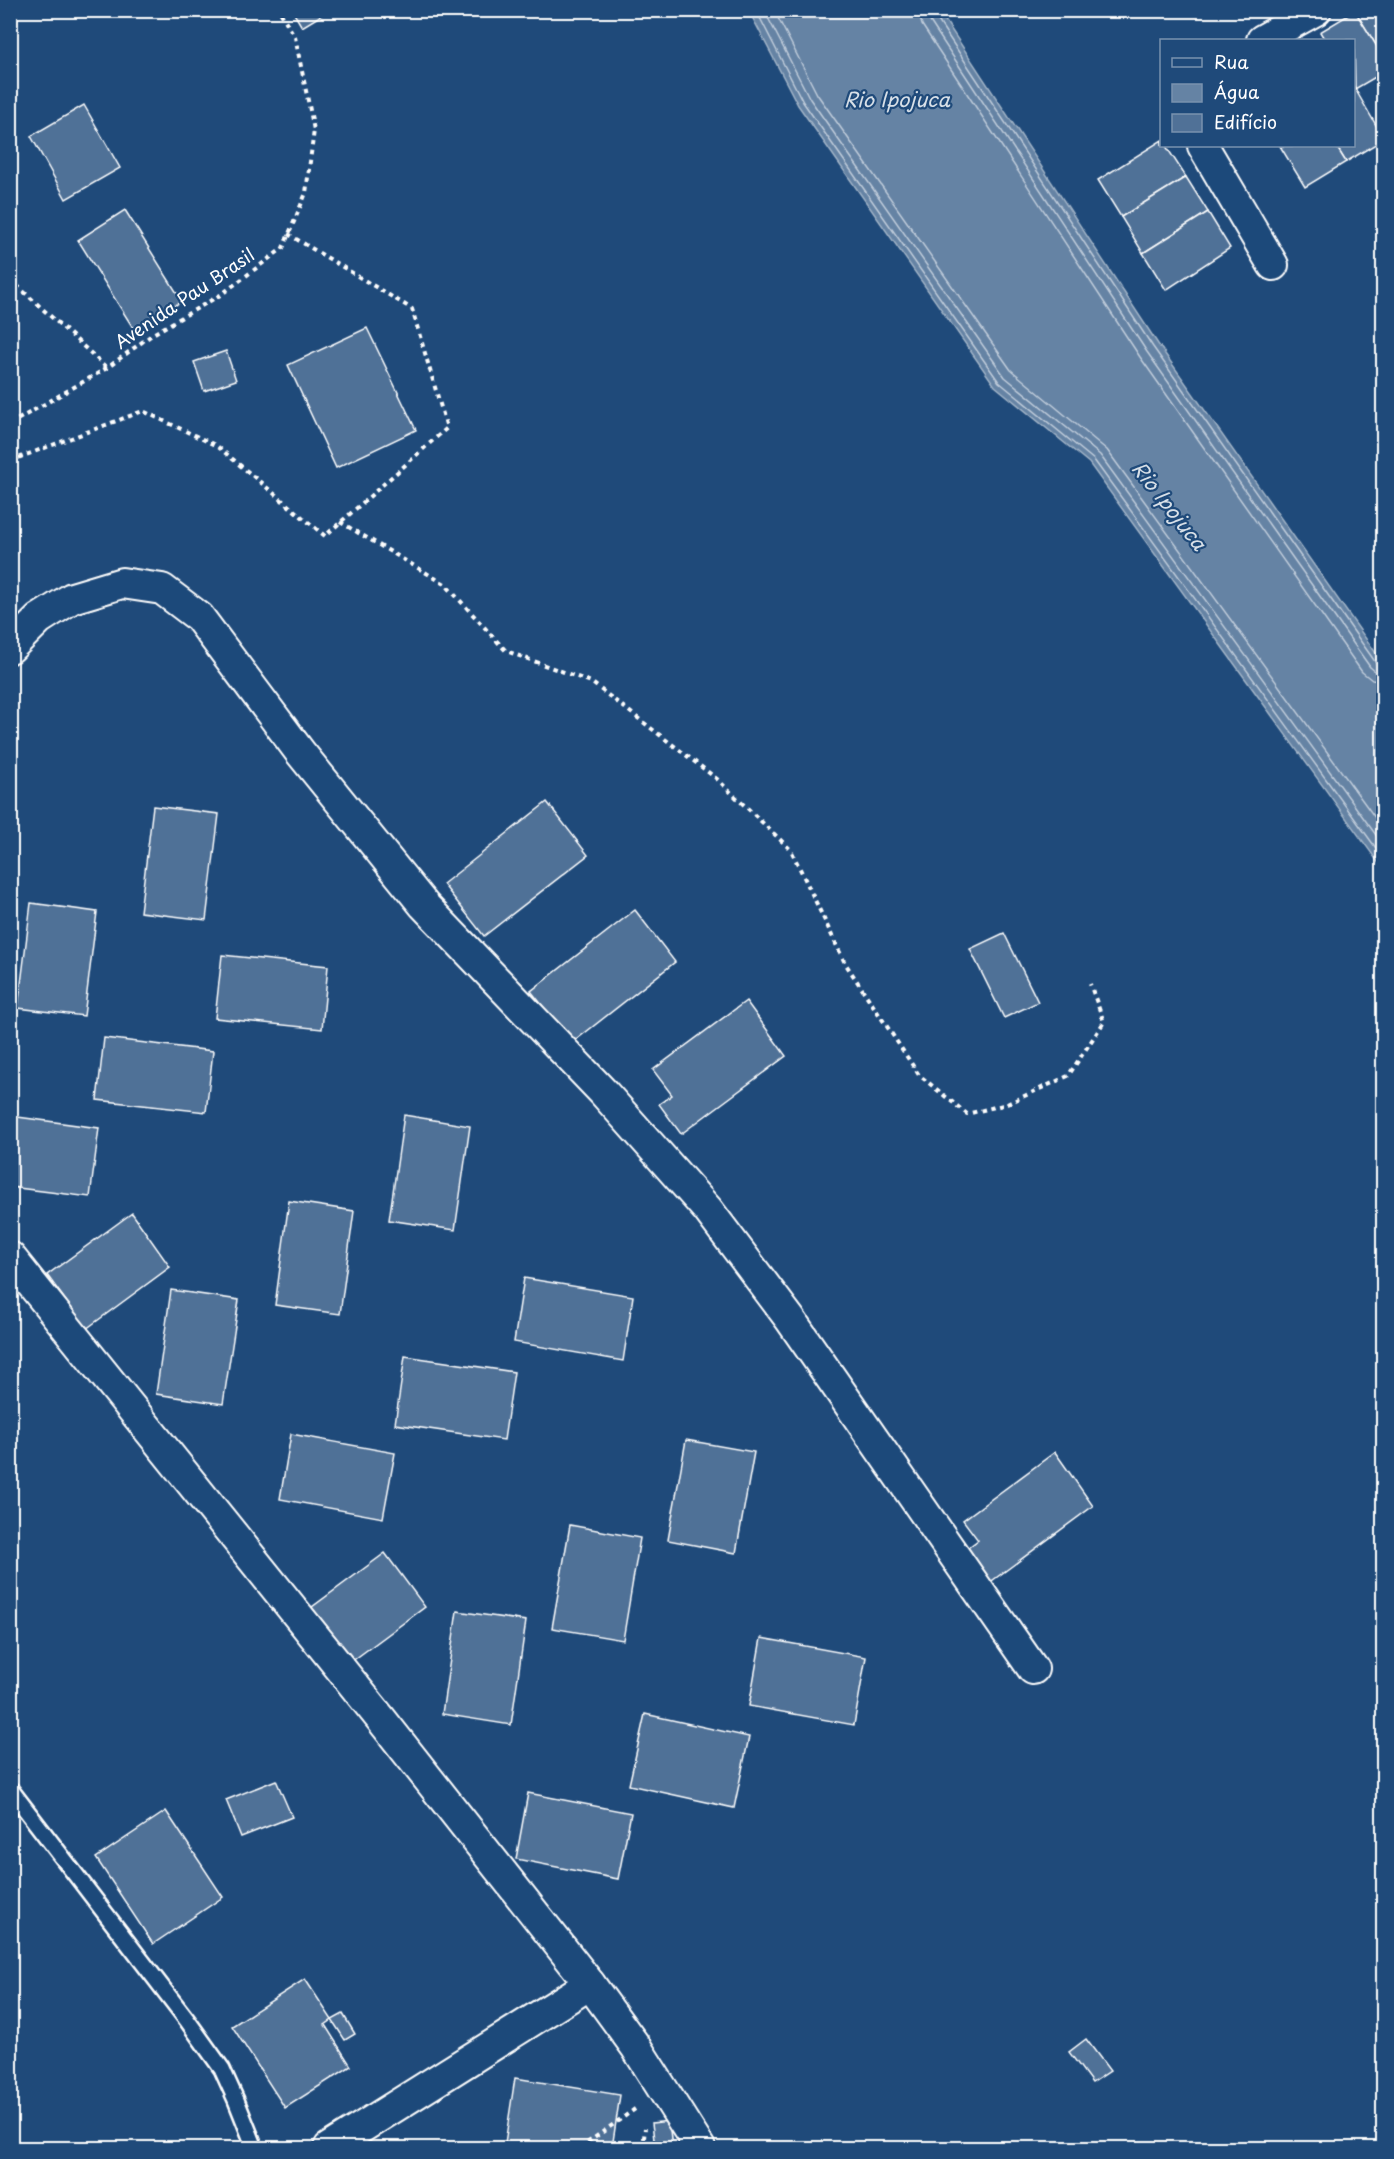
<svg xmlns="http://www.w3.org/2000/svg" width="1394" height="2159" viewBox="0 0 1394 2159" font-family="'Playpen Sans',sans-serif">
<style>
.water{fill:#6583a4;stroke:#a3b5c8;stroke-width:1.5}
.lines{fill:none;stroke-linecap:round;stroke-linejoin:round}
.shore{stroke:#c1cddb;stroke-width:1.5}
.building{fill:#507197;stroke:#fff;stroke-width:1.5}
.service-casing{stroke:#fff;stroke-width:20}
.minor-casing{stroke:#fff;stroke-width:34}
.path{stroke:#fff;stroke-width:4;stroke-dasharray:4.5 4.5;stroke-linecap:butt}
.service{stroke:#1f4a7a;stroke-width:15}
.minor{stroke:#1f4a7a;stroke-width:30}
.labels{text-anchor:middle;stroke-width:4.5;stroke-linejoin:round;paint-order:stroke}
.street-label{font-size:18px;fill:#fff;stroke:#1f4a7a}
.water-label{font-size:20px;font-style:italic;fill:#d8e0e8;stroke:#1f4a7a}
</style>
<rect width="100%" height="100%" fill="#1f4a7a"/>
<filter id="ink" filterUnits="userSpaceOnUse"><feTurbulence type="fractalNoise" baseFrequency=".0167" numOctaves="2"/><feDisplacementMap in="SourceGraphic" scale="12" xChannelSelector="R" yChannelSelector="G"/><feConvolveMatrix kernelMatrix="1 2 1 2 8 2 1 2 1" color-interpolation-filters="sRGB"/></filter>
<g filter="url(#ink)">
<polygon class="water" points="749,11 939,11 1158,344 1383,663 1383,869 1089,463 995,386 798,105"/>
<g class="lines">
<g class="shore">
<polyline points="756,10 803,102 999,382 1094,460 1384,859"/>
<polyline points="764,10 810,99 1005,377 1100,455 1384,846"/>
<polyline points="774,10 817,94 1011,370 1107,450 1384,830"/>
<polyline points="918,10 922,25 1140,357 1362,672 1372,680 1384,682"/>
<polyline points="927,10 929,20 1147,352 1370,667 1376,672 1384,673"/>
<polyline points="934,10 935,16 1153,347 1376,663 1384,666"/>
</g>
</g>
<g class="building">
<polygon points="292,10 330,10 302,27"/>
<polygon points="1384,10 1384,58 1355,11"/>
<polygon points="1355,11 1384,58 1384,72 1355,89 1354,40 1325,40 1320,32"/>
<polygon points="1354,87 1384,139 1346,162 1336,146 1354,146"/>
<polygon points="84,105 120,168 66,199 31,136"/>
<polygon points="1162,140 1162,146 1166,146 1186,177 1121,217 1098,180"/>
<polygon points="1280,146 1336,146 1346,162 1305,187"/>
<polygon points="1186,177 1208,212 1143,253 1121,217"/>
<polygon points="125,210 182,301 135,331 78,240"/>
<polygon points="1208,212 1230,248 1166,290 1143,253"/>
<polygon points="367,328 416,430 336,468 288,365"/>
<polygon points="226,351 236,380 204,391 194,362"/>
<polygon points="547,802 588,855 484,936 443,884"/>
<polygon points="153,806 219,814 206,920 140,912"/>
<polygon points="31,903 97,912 84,1016 18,1008"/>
<polygon points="635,910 675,962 572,1043 531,991"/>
<polygon points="1004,933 1038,1002 1004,1018 970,949"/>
<polygon points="222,955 328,966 322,1029 215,1018"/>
<polygon points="746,1001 786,1056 681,1134 659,1104 672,1095 653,1070"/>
<polygon points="104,1038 213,1051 206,1112 97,1100"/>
<polygon points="404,1115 470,1126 455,1230 389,1220"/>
<polygon points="10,1116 99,1128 90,1197 10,1187"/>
<polygon points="289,1201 354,1211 340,1314 275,1305"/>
<polygon points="132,1213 170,1267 86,1329 47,1275"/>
<polygon points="524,1278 633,1296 623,1361 514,1342"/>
<polygon points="171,1290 239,1300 223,1404 156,1394"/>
<polygon points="405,1356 514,1372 504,1440 395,1424"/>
<polygon points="291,1434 395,1453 383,1518 280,1499"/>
<polygon points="686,1440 754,1452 736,1553 668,1540"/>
<polygon points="1055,1452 1093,1506 985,1586 961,1553 978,1540 963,1520"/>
<polygon points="570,1525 640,1538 623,1640 552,1628"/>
<polygon points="385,1553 425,1607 344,1667 304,1613"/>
<polygon points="457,1611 526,1621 511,1725 442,1714"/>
<polygon points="761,1638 866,1657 854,1725 749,1706"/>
<polygon points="645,1714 749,1737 734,1808 629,1785"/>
<polygon points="276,1780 292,1817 241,1837 226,1800"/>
<polygon points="528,1793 631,1813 618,1879 516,1859"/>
<polygon points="166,1811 223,1897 153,1944 96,1858"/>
<polygon points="305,1979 332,2020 325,2025 351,2066 285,2108 232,2026"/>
<polygon points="343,2014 355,2034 345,2040 332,2020"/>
<polygon points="1086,2039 1110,2071 1092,2083 1069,2052"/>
<polygon points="515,2078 620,2095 612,2148 540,2148 505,2143"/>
<polygon points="669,2121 672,2148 655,2148 652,2123"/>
</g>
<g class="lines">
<defs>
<polyline id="service" points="10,1789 187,2020 222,2069 236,2100 255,2148"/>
<g id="minor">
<polyline points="1262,40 1316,10"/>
<polyline points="1203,146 1273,265"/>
<polyline points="10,648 39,619 72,598 122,583 162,589 199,617 300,752 424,905 604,1093 708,1210 790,1319 1033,1669"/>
<polyline points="10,1257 381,1719 590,1984 636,2047 700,2148"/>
<polyline points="329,2148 590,1984"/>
</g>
</defs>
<use href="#service" class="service-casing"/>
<use href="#minor" class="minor-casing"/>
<g class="path">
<polyline points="10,279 107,368"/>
<polyline points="10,424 107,368 153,334 222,294 283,248 306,193 314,130 295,37 279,10"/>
<polyline points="10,461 143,411 217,446 325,536 447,428 412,309 288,234"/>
<polyline points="340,522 445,584 506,651 591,682 717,779 791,850 845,963 919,1075 967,1114 1007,1104 1068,1076 1104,1022 1090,984"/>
<polyline points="580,2148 635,2109"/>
<polyline points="643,2148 645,2128"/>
</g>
<use href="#service" class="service"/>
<use href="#minor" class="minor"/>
</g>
</g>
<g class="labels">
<g class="street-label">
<text transform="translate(185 299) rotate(-34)" y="6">Avenida Pau Brasil</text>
</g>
<g class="water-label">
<text x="897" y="107">Rio Ipojuca</text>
<text transform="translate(1169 506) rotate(52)" y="7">Rio Ipojuca</text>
</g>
</g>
<rect width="1394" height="2159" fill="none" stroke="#1f4a7a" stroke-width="36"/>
<rect x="18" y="18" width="1358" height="2123" fill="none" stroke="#fff" stroke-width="2" filter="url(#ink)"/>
<rect x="1160" y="39" width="195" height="108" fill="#1f4a7a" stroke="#7992af" stroke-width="1.5"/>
<rect x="1172" y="58" width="30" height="9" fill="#1f4a7a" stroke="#7992af" stroke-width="1.5"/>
<text x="1214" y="69" font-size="18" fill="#ffffff">Rua</text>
<rect x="1172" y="84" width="30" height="18" fill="#6583a4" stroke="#7992af" stroke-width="1.5"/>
<text x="1214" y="99" font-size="18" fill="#ffffff">Água</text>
<rect x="1172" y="114" width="30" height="18" fill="#507197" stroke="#7992af" stroke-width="1.5"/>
<text x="1214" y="129" font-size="18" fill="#ffffff">Edifício</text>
</svg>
